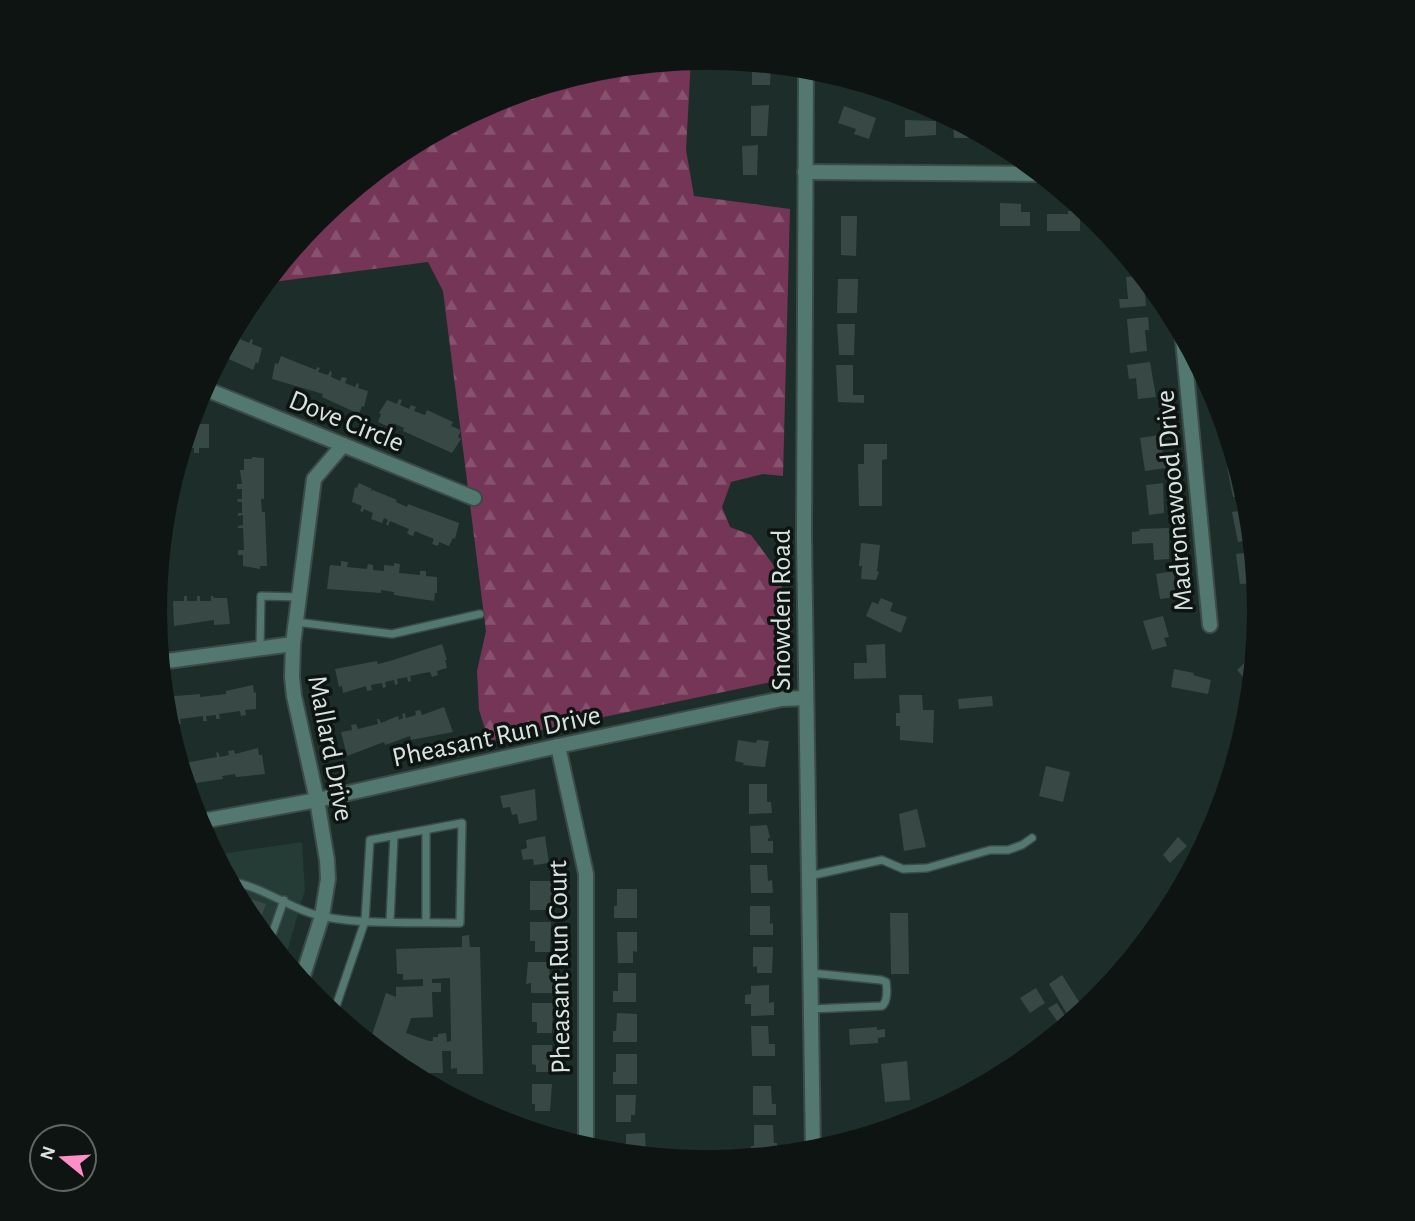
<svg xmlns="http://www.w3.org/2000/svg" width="1415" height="1221" viewBox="0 0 1415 1221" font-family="'Alegreya Sans',sans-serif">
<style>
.built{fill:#243b36}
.forest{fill:url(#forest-firs)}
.building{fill:#384945;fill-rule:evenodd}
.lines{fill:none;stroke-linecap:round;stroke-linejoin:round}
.service-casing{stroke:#3b4b47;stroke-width:10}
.minor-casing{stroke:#3b4b47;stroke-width:18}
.service{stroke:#53786f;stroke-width:7}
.minor{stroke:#53786f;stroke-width:14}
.labels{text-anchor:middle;stroke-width:7;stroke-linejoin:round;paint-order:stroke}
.street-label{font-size:28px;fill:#d9e3e0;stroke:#0d1412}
</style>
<defs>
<pattern id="forest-firs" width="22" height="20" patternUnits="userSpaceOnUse" patternTransform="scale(1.75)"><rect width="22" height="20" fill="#743556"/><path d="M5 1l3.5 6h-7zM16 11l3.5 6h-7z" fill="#87526e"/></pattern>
</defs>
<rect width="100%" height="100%" fill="#1d2e2a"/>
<polygon class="built" points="302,842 305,890 284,962 248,917 214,855"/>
<polygon class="forest" points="691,59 686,150 694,196 790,209 783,476 763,474 731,482 722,507 730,527 751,535 781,575 786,679 489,741 479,710 477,671 486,631 443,291 428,262 265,283 317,219 401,151 496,100 600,68"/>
<g class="building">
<polygon points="752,63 771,64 770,85 752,85"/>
<polygon points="769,105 767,136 751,136 751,106"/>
<polygon points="844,106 876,118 869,139 854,134 856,129 838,123"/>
<polygon points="905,120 936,121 936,135 905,137"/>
<polygon points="953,120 956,120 986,136 973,138 954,138"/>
<polygon points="758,145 757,175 743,175 742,146"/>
<polygon points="1000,203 1021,204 1021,212 1030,212 1030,226 1000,226"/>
<polygon points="1068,211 1080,211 1080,231 1047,231 1047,214 1068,214"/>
<polygon points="841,216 857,216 856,256 841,255"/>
<polygon points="1141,276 1142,284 1144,284 1146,306 1120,308 1119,299 1128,299 1126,277"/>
<polygon points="838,279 858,279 857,313 837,313"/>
<polygon points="1148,317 1149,330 1145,330 1147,351 1130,353 1127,319"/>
<polygon points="837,324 855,324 854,355 839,355"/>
<polygon points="237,333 241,335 240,339 249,343 251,339 253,340 252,344 262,348 258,364 256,362 253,370 220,355 231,335 235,337"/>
<polygon points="281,356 316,370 317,367 320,368 318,372 328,375 330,371 332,372 331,377 340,381 342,377 347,378 345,383 355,387 357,383 359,384 358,388 368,391 364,407 362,406 359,414 322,397 323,394 272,379 275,363 278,364"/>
<polygon points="1150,362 1156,397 1138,399 1136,378 1129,379 1127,365"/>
<polygon points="836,365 853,365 853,395 864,395 864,403 838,402"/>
<polygon points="399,399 402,400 400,405 409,409 411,405 416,407 414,411 425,415 427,410 453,422 451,426 461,430 458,437 461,439 452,453 403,431 404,428 393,423 391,428 378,422 381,414 379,413 387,400 397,404"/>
<polygon points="195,424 209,424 209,448 199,448 199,453 194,453 194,448 182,448 188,427 195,426"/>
<polygon points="1159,435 1166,468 1145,471 1140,438"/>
<polygon points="864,444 887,444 887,459 882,460 882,506 859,506 858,464 864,464"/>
<polygon points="252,457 264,458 264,499 261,499 262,512 265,512 267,566 260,566 260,569 243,566 243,555 238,555 238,550 244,550 243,528 238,528 238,526 243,525 243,515 238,516 238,513 242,513 242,502 238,502 237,499 242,499 242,489 237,489 237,484 242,484 240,470 244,470 244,459 252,459"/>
<polygon points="1239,466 1247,496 1233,497 1227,467"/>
<polygon points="359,483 372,489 370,491 373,490 397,500 396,502 407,507 408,504 459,523 455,539 453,538 449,546 439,542 438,546 432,544 434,539 424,535 415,531 413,536 410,535 407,533 409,529 390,521 388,526 386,524 388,520 384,518 382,523 371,519 373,513 364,509 363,512 360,511 362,506 352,502 355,487 357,488"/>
<polygon points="1163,483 1164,513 1149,515 1146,485"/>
<polygon points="1250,510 1253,540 1238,542 1232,512"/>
<polygon points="1169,528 1169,559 1154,560 1153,543 1132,544 1132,532 1140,531 1139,529"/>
<polygon points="861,543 880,545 877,571 879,572 876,580 861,579 862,566 859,566"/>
<polygon points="1252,552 1255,583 1240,584 1236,554"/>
<polygon points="341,561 348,562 347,567 367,569 368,564 373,565 373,570 384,571 384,565 394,566 394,563 400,564 399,573 420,575 420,571 426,571 426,576 437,577 437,593 435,593 434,601 394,595 394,592 381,590 381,593 327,589 330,565 341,566"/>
<polygon points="1174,571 1175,597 1160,599 1156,574"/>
<polygon points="184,596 187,596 187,601 197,601 197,596 200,596 200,601 211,601 211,596 213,596 214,598 227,598 230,624 214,625 214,620 174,626 173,601 184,601"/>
<polygon points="881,598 893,603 890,611 907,617 901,633 866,616 872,602 878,604"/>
<polygon points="1163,616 1169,637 1164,638 1167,646 1152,650 1143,621"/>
<polygon points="442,644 447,660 445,660 447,668 437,671 438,675 432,677 430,672 419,674 410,676 411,681 408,682 407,677 397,679 398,684 395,685 394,680 385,682 386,687 383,688 382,683 371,685 372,690 367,691 366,686 343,693 342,686 339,687 335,669 377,661 378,664 390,661"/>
<polygon points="885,644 886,678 854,679 854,663 867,663 866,645"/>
<polygon points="1256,652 1254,678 1248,683 1237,670"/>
<polygon points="1174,669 1194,673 1193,675 1211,680 1208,694 1171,687"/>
<polygon points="253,685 254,693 256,692 256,709 245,710 246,715 241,716 240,711 219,714 220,719 216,719 216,715 206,716 207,721 203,721 203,716 180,719 181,724 167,723 163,697 200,694 200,697 226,694 226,691"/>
<polygon points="899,695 922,695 923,710 934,710 933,743 900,740 900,726 896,726 896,713 900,713"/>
<polygon points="992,696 993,706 959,709 958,699"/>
<polygon points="444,707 453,732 411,740 410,736 385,745 384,742 347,756 341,732 352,730 351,725 356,724 358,729 378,724 377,719 379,719 381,723 398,716 399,720 403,718 402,714 405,713 406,718 416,715 415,711 420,710 422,715"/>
<polygon points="738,740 756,743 757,740 769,741 765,767 743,765 744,763 735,761"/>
<polygon points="258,748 259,755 262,755 265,774 236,777 235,774 222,776 223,779 196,783 196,781 185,782 179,764 217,757 216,753 218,752 220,757 229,755 228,751 234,750 235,754"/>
<polygon points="1046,766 1070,772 1063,802 1039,796"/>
<polygon points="749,784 767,784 767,802 771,802 772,813 749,814"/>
<polygon points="535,789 537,820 519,824 517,814 512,815 510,807 503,808 500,796"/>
<polygon points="917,809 926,847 904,851 899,814"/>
<polygon points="767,825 770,838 768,838 768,841 773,841 773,853 751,853 750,826"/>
<polygon points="545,836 549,863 534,865 533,859 523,860 521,850 527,848 526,840"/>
<polygon points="1178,837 1187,846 1170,863 1163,855"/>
<polygon points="750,865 767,865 768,881 772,880 773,893 751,893"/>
<polygon points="530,881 551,881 554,910 530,910"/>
<polygon points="617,889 637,889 637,918 614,918 614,906 617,906"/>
<polygon points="248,898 266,904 260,921 264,923 260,933 248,917 238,899 247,902"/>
<polygon points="750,906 770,906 770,924 773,923 773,935 750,935"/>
<polygon points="890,913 908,913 909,974 891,974"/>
<polygon points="530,922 551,922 550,952 535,952 535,941 530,941"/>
<polygon points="617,932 637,932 637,952 633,951 633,963 618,963"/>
<path d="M469,935l1,12h10l3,127h-26v-6l-6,1v-18h-9l1,22h-16l-38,-12 -20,-17 17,-51 10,4v-10l27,-1v-7l-20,1v-6h-6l-1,-25 66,-2v-11zM450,978l1,63 -4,1 -1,-9 -8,1v3h-5v4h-4l-23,-8 5,-15 22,-1 -1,-25h9v-9h-9v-4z"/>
<polygon points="753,947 773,947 772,973 757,973 757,966 753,967"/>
<polygon points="528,962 549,962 550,980 554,981 554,993 531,993 531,983 526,984"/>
<polygon points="618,973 636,973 636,1002 613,1002 613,991 618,991"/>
<polygon points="1062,975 1083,1008 1069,1017 1049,984"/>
<polygon points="769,985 769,1003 774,1002 774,1015 751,1016 751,1004 745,1004 745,995 751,994 751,986"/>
<polygon points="1036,988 1045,1003 1030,1013 1020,998"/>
<polygon points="532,1003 553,1003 552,1033 537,1033 537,1022 532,1022"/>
<polygon points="1057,1003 1067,1019 1059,1024 1048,1008"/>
<polygon points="617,1013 637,1014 637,1042 613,1042 613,1031 616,1031"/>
<polygon points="751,1026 768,1026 769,1044 775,1044 775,1056 752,1056"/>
<polygon points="877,1027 877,1030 885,1029 885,1037 878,1038 878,1043 850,1045 849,1029"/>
<polygon points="532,1045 552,1045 551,1072 536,1072 536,1065 532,1064"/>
<polygon points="616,1054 637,1054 637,1084 613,1084 613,1072 616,1072"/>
<polygon points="907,1061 910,1100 885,1102 881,1064"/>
<polygon points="532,1084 552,1084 550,1111 535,1111 535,1104 532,1104"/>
<polygon points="753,1086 771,1086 772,1104 776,1104 776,1115 753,1115"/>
<polygon points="616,1095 636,1095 635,1115 631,1115 631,1122 616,1122"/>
<polygon points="516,1124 537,1124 537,1134 516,1127"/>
<polygon points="754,1125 773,1125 774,1143 777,1143 777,1154 755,1155 754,1151 751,1151 751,1146 754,1146"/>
<polygon points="645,1133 646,1153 641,1153 641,1157 626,1155 626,1134"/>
</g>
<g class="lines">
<defs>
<g id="service">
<polyline points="296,622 392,634 480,614"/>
<polyline points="260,648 261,596 299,597"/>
<polyline points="809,876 882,860 903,869 927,868 990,850 1008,850 1022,845 1032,838"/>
<path d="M228,881c36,5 64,30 97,36 44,8 91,5 135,6l2,-100 -92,17 -5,81 -32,94"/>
<polyline points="390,921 394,836"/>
<polyline points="426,922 426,830"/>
<polyline points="269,943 284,900"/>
<path d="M810,1009l72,-3c6,-5 5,-17 4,-24l-5,-2 -70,-7"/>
</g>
<g id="minor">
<polyline points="806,67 804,537 813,1153"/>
<polyline points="805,172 1043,174"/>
<polyline points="1182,330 1210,625"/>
<polyline points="203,388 474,498"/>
<polyline points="160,662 293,644"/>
<polyline points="558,746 586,874 586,1148"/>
<polyline points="197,822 317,800 558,746 782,699 805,698"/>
<polyline points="301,982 322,916 328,879 327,860 317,800 294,696 292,677 293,644 314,479 343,445"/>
</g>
</defs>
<use href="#service" class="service-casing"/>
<use href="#minor" class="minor-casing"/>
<use href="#service" class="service"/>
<use href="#minor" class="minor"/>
</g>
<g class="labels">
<g class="street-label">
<text transform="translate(347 420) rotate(22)" y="10">Dove Circle</text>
<text transform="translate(1173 501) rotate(-95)" y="10">Madronawood Drive</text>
<text transform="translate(780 610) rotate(-90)" y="10">Snowden Road</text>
<text transform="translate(496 735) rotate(-12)" y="10">Pheasant Run Drive</text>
<text transform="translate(332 748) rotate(79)" y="10">Mallard Drive</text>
<text transform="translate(558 967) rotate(-91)" y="10">Pheasant Run Court</text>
</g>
</g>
<path d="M0 0H1415V1221H0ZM167 610a540 540 0 1 1 1080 0a540 540 0 1 1-1080 0Z" fill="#0d1412" fill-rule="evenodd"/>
<g transform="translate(63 1158) rotate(288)"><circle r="33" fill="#0d1412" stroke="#5f6764" stroke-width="2"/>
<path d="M0-5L12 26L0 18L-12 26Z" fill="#fb8fc6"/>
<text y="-10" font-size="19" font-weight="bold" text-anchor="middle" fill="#d9e3e0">N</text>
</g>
</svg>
